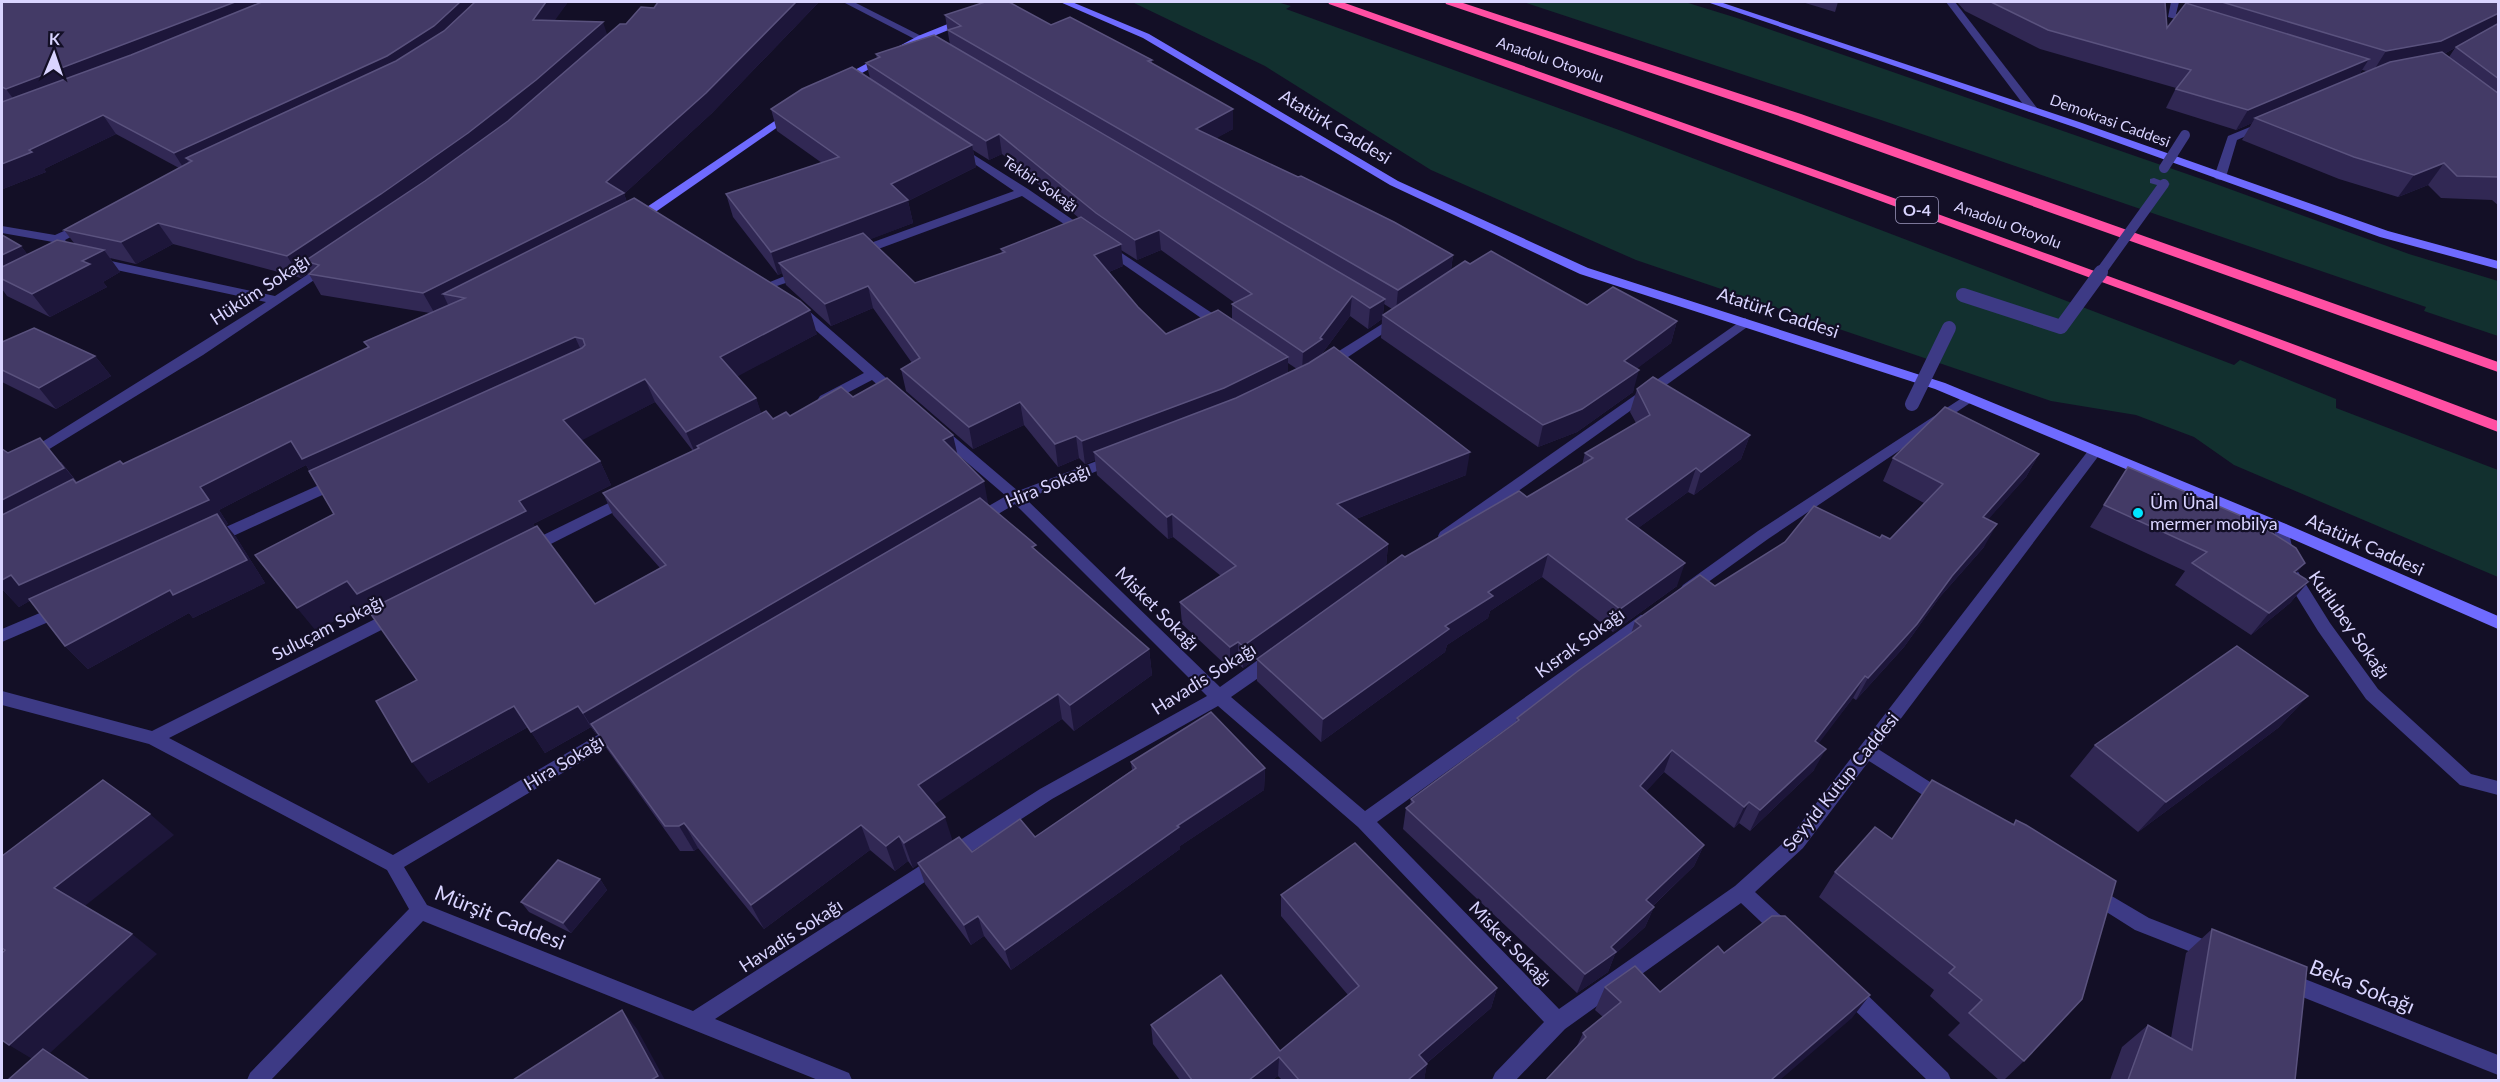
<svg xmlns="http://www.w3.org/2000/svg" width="2500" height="1082" viewBox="0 0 2500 1082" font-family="Lato,sans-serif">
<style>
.green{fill:#12302f}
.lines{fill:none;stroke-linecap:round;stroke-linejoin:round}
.lane{fill:#3d3a85;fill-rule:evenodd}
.street{fill:#3d3a85;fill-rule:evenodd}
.secondary{fill:#6f6bff;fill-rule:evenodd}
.highway{fill:#ff4fa3;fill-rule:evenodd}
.street-bridge-far1{stroke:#3d3a85;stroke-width:10}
.street-bridge{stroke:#3d3a85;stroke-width:14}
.wall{fill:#312854;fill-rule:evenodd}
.shaded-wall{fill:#1d163a}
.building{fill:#433a66;stroke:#5a527e;stroke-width:1.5}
.poi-dot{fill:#00e5ff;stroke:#130f26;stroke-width:2}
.labels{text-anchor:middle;stroke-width:4.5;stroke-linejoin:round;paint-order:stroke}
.far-street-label{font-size:15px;fill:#d9d4ff;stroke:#130f26}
.shield{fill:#130f26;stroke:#9e99be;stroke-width:1.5}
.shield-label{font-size:16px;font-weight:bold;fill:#d9d4ff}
.street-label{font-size:18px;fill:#d9d4ff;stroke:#130f26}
.poi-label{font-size:18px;fill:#d9d4ff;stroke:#130f26;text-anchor:start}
.near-street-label{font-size:21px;fill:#d9d4ff;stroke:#130f26}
</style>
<rect width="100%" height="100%" fill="#130f26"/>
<g class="green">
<polygon points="1132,2 1277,2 1291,6 1286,9 1619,130 2234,365 2240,360 2336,399 2336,408 2498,470 2498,577 2234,465 2194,437 2136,415 2051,401 1636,260 1431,170 1265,66"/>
<polygon points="1523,2 1685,2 1737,18 2213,183 2409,254 2498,281 2498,336 2424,311 2426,307 1881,120"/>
</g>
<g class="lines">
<g class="lane">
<polygon points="339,476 346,481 344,485 218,543 208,543 206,539 208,535"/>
<polygon points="61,604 67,606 69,610 67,614 2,642 2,629"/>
</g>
<g class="street">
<polygon points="843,2 854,2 941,46 932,48"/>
<polygon points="1946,2 1955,2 2037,108 2037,112 2029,112"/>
<polygon points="2171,2 2179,2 2176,14 2198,21 2198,25 2168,17"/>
<polygon points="2267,120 2271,121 2271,125 2237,140 2226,177 2220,180 2216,179 2214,177 2228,136"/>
<polygon points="958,145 1028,189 1092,233 1086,237 1082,236 1022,196 862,255 854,255 854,249 1014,191 954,150 954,146"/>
<polygon points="2154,178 2170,184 2164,187 2150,183 2150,179"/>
<polygon points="84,222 88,224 88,228 65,240 70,246 64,250 53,242 2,233 2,226 55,235"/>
<polygon points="1105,242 1227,323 1228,326 1227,329 1217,329 1101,249 1101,243"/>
<polygon points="97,258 275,296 322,265 330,265 332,268 203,355 2,478 2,467 266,302 93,265 91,262"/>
<polygon points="802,269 806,270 806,276 771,288 765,284"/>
<polygon points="798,304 802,305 900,390 902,393 900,396 890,396 872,380 830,402 820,402 818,399 820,396 864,373 794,311 792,308 794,305"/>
<polygon points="1398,314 1404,318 1402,321 1333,367 1323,367 1321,364 1323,361"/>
<polygon points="1745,318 1751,322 1750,325 1450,540 1440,540 1438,536 1440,532"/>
<polygon points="1968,394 1975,398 1973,401 1768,539 1693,593 1683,593 1680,589 1683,585 1758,531"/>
<polygon points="940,427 945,429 1018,491 1110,456 1120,456 1122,459 1120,462 1026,499 1220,687 1265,655 1271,654 1277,655 1279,660 1277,665 1231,697 1365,811 1641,615 1653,615 1655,619 1653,623 1377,822 1559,1009 1735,886 1791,836 2091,447 2101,447 2103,450 1878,749 1949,794 1952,799 1949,804 1943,807 1937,804 1869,761 1803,848 1755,892 1791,925 1793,931 1791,937 1784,940 1777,937 1741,903 1565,1029 1516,1080 1492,1080 1495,1073 1544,1022 1358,827 1218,706 1052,799 715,1019 849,1073 852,1080 818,1080 423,921 271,1080 247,1080 250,1073 409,909 387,870 149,744 2,705 2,691 152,731 391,611 403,611 405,615 403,619 169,738 393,855 613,726 619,724 625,726 627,731 625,736 404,867 427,905 693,1011 1040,789 1207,696 1015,504 983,523 973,523 971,519 973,515 1006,496 935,435 933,432"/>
<polygon points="627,494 632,495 634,499 632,503 533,553 523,553 520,549 523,545"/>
<polygon points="2281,523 2286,524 2288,528 2297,570 2330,623 2378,689 2471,774 2498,781 2498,795 2460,785 2366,699 2318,631 2281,571 2274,528 2276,524"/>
<polygon points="2093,885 2149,918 2221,946 2224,952 2221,958 2214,961 2135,930 2086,899 2084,893 2086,887"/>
<polygon points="2287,972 2498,1055 2498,1075 2280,988 2277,981 2280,974"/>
<polygon points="1848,981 1855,983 1948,1073 1951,1080 1927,1080 1841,997 1838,990 1841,983"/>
</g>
<g class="secondary">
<polygon points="1060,2 1072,2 1149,34 1398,181 1588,268 1945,383 2286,524 2498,616 2498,629 2276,532 1935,389 1580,274 1390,185 1143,38"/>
<polygon points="1707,2 1720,2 2082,123 2388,231 2498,261 2498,269 2380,237 2074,127"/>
<polygon points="965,17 970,20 968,22 924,40 845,82 836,80 918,36"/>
<polygon points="791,110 796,113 795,115 654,213 635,223 629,219"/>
</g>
<g class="highway">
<path d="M1328,2h14c387,136 773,274 1156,419v11l-317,-121 -339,-124 -513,-183z"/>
<polygon points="1445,2 1460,2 1801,114 2498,362 2498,372 1791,120 1446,4"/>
</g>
<g class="street-bridge-far1">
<polyline points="2164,168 2185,135"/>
<polyline points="2100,273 2164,184"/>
</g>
<g class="street-bridge">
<polyline points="1963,295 2061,327 2101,272"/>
<polyline points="1912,404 1949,328"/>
</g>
</g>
<g class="wall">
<path d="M2,2h566l-14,18 53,15 47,-27 4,-6h161l-107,111 -88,81 3,8 190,132 -80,42 19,22 5,16 12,5 17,-3 63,-19 104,57 31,49 -1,1 50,48 112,97 3,26 -78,56 -12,-12 -128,85 18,37 20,11 63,-15 97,-67 -1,-8 134,6 -1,22 -84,56v3l-169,121 -27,-34 -13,9 -46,-61 -7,-20 -5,4 -5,-7 -13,10 -25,-21 -106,79 -66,-81 -4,3h-14l-73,-102 -10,-16 -1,1 -5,-7 -46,26 -17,-26 -100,56 -11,-103 -53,-76 -48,27 18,-117 -28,-49 -87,45 9,14 -2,1 10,12 29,46 -72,35 -4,-5 -101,56 -23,-23 -34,-46 -12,7 -17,-18v-140l6,4 53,9 16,20 46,-18 245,-116 -4,-6 66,-29 -109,-18 -12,-21 2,-3 -10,7 -128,-34 -37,20 -26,-6 10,14 -17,10 4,5 -57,30 -43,-21 -5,-7v-54l19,11 6,8 47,-11 -10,-13 115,-62 -63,-34 -72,35 2,3 -43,17 -1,-1zM655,402l38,49 -90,42 10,22 47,53 -65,36 -62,-80 78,-39 -11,-24 -19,-21z"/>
<polygon points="1802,2 1838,2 1835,12"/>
<path d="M1957,2h208l2,26 22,-26h310v204l-7,-6 -51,-2 -13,-13 -30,12 -59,-18 -97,-39 10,-17 -16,7 -70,-22 10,-20 -136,-39 -75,-38zM2455,48l-6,9 -5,-3zM2362,70l5,1 -8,4z"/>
<path d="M945,15l106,10 101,35v4l81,45v20l-17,9 237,117 -2,15 19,-6 117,41 90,16 -6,22 -34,25 -4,24 -56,40 -39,15 -157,-109 1,-19 -14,10 -18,-13 -29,39 145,120 -110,44 32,25 -2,23 -143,101 -5,-4 -8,5 -48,-45 -2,-22 41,-26 -48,-39 -5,2 -71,-64 -2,-15 -10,4 -6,-6 -21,9 -34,-42 -51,24 -67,-58 -5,-22 11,-6 -39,-55 -42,18 -45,-41 -4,-12 -4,2 -45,-58 -7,-23 96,-31 -45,-32 -6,-22 99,-31 -4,-15 11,-4 -1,-5 74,-9zM973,150l16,10 13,-6 77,64 -78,31 1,4 -87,30 -45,-44 43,-16 -5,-22 68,-34zM1121,250l16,10 24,-10 74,53 -3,1v15l-66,15 -28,-27 -29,-35 14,-6zM1384,304l8,5 -9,6zM1288,363l9,6 -9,4z"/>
<polygon points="2,342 95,356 111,376 56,409 2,382"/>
<polygon points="1637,389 1750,435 1741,459 1694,495 1688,492 1638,528 1677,586 1613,632 1542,577 1490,611 1488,618 1447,645 1445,652 1321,742 1257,681 1257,659 1405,557 1527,497 1582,465 1585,453 1636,423 1630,412"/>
<polygon points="2039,454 2026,477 1988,519 1984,547 1939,598 1904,647 1856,700 1853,698 1818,743 1814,770 1750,831 1739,823 1734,828 1664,772 1646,791 1704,845 1694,866 1653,906 1654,907 1645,927 1615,954 1608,972 1577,993 1403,829 1406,808 1410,805 1411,799 1516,723 1517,718 1631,634 1635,621 1715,586 1880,538 1890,539 1924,503 1883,481 1893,458"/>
<polygon points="2128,467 2296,573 2309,581 2290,603 2251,635 2175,585 2185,571 2090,527"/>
<polygon points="2308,696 2278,728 2138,832 2070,776 2095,745"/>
<polygon points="2016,820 2024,1061 2004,1080 1999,1080 1948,1035 1960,1023 1930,996 1934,990 1819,897 1835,872 1892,839 2013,824"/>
<polygon points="600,879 607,890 571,933 529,912 521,902"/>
<polygon points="1281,895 1497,988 1491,1008 1427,1063 1424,1080 1282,1080 1278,1076 1272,1080 1180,1080 1153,1044 1151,1025 1280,1051 1348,995 1281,916"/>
<polygon points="2212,929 2295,1080 2110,1080 2122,1047 2148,1025 2171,1038 2186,953"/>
<polygon points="1724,953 1852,1018 1576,1048 1583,1033 1603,1017 1595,1010 1605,987 1660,992"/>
</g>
<g class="shaded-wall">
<polygon points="235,2 291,2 20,108 6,89"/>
<polygon points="460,2 475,2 443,44 192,161 186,158 193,169 186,172 174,153"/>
<polygon points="546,2 568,2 541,40 533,20"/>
<polygon points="796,2 819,2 712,113 624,194 631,214 443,294 449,307 435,314 423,293 606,182"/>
<polygon points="2499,13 2499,26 2456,47 2455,48 2426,63 2372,73 2386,51"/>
<polygon points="603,22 610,43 478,154 305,261 311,271 301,278 287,256"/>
<polygon points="2369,59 2357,78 2255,118 2252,123 2236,130 2248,110"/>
<polygon points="1233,109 1233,129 1197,149 1196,129"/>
<polygon points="103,115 116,134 44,169 46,172 3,189 2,187 2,164 29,150"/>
<polygon points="999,134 1002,154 989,160 986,141"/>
<polygon points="972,145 976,167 908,201 913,223 788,271 779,263 782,273 778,275 771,252 891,184"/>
<polygon points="2444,163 2428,185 2398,197 2414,175"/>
<polygon points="158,223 173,244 136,264 121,242"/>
<polygon points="1159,230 1161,250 1137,260 1135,240"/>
<polygon points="1121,244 1123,266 1097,277 1094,255"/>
<polygon points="21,246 37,267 2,279 2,255"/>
<polygon points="104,250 120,272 103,282 107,287 50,317 32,294 82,261"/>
<polygon points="1453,255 1450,276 1396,311 1398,290"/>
<polygon points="868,286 873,308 831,326 825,304"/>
<polygon points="1352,296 1350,316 1321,355 1302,372 1303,352 1320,338"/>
<polygon points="1385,299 1382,319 1368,329 1370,308"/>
<polygon points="810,310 817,334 729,381 720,357"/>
<polygon points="1677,321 1671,343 1618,383 1624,361"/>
<polygon points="575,337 586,361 318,483 306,465 219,510 228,524 226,525 236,537 265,583 193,618 189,613 88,669 65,646 33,599 19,607 2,589 2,580 11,575 200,487 291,441"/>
<polygon points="95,356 111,376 56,409 39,388"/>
<polygon points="1288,357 1288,380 1094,452 1095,460 1085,464 1082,441"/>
<polygon points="1639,370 1633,392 1577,432 1538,447 1543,425"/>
<polygon points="645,379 655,402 575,444 563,420"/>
<polygon points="756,398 764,421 699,448 697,446 700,453 696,455 686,432"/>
<polygon points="1020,402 1024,425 973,449 969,427"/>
<polygon points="953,435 958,457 943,440"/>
<polygon points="1750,435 1741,459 1694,495 1701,472"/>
<polygon points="1076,436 1079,458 1058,467 1055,444"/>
<polygon points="40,438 85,492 2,535 2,500"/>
<polygon points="1470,452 1466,475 1336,527 1337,504"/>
<polygon points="2039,454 2026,477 1970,540 1983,517"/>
<polygon points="600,461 611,485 533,524 539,534 374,617 364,604 316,631 297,608 347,581 519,501"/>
<polygon points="1696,468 1688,492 1619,542 1626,519"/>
<polygon points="984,481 988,503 598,732 591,724 597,733 596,734 583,713"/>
<polygon points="1172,514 1173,537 1168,539 1167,517"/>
<polygon points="1997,524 1984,547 1939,598 1904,647 1856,700 1868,678 1952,576"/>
<polygon points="1388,544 1386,567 1243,668 1243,646"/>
<polygon points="1548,554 1542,577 1490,611 1488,618 1447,645 1445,652 1321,742 1323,719 1488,592"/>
<polygon points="1685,563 1677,586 1613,632 1620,609"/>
<polygon points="2305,563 2287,585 2294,572"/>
<polygon points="2309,581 2290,603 2251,635 2269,613"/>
<polygon points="1238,642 1238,664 1230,669 1230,647"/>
<polygon points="1149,649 1152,675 1074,731 1070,705"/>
<polygon points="1865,676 1853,698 1804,763 1815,741"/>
<polygon points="1058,694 1062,719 926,810 918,785"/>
<polygon points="2308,696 2278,728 2138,832 2166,802"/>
<polygon points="514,706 528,727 428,783 412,762"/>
<polygon points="578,706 591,727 545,753 531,732"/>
<polygon points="1826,749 1814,770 1750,831 1760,810"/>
<polygon points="1672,750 1664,772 1632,807 1640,786"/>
<polygon points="1265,768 1264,790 1180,846 1180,849 1011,970 1005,950 1177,826"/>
<polygon points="1749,802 1739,823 1734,828 1744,807"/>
<polygon points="150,814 174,835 81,909 54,888"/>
<polygon points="945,817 953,842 913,868 904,843"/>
<polygon points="684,823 698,848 694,851 679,826"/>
<polygon points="861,825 870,850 764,929 751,905"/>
<polygon points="899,836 908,861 895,871 886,846"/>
<polygon points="1704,845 1694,866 1638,920 1646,900"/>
<polygon points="600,879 607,890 571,933 563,923"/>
<polygon points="1654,907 1645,927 1615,954 1608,972 1577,993 1585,974 1611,947"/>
<polygon points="978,916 984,936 971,945 964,925"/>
<polygon points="132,934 157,954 50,1053 91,1080 39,1063 9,1045"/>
<polygon points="1497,988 1491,1008 1415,1073 1419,1055"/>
<polygon points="1870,995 1852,1018 1780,1080 1771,1080"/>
<polygon points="622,1010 637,1029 665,1080 651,1080"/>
<polygon points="1279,1057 1278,1076 1272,1080 1249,1080"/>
<polygon points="1427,1064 1424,1080 1408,1080"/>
</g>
<g class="building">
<polygon points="2,2 235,2 6,89 2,87"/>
<polygon points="262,2 460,2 434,26 387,56 174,153 103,115 29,150 32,152 2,164 2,102 131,55"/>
<polygon points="475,2 546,2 533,20 603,22 536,80 468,133 381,194 287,256 158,223 121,242 64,230 192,161 186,158 396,61 444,31"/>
<polygon points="658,2 796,2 706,93 606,182 624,193 423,293 309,274 319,265 305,261 425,181 508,121 620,24 626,24 641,7 654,8"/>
<polygon points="985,2 1009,2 1051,25 1070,17 1152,60 1148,61 1233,109 1196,129 1298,177 1301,176 1394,222 1453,255 1398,290 948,30 961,26 945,15"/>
<polygon points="1991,2 2165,2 2167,28 2186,3 2369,59 2248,110 2176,89 2191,70 2048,30"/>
<polygon points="2222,2 2499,2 2499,13 2441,41 2386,51"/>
<polygon points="2499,23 2499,79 2456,47"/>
<polygon points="934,35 1385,299 1370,308 1352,296 1320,338 1322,339 1303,352 1232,304 1252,294 1159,230 1135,240 1096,213 999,134 986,141 866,63 880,57 876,54"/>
<polygon points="2442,52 2499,94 2499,177 2457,176 2444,163 2414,175 2354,157 2255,118 2390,62"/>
<polygon points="852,67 972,145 891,184 908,200 771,252 726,194 839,157 771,109 802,89"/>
<polygon points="634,198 800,301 810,310 720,357 756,398 686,432 645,379 563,420 600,461 519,501 526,511 357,594 347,581 297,608 255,555 334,514 309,471 582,348 585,345 583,339 575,337 302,459 291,441 200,487 209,500 19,585 11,575 2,580 2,515 73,479 76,483 120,461 123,464 369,347 364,342 465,298 443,294"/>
<polygon points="1081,217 1121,244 1094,255 1138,307 1166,334 1218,310 1288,357 1224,388 1082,441 1076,436 1055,444 1020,402 969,427 901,369 920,358 868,286 825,304 779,263 863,233 915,283 1005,252 1001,249"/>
<polygon points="2,235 21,246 2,255"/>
<polygon points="57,240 104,250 82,261 90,264 32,294 2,279 2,267"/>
<polygon points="1491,251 1587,305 1613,287 1677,321 1624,361 1639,370 1582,409 1543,425 1383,315 1465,261 1470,264"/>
<polygon points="34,328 95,356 39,388 2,370 2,342"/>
<polygon points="1334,347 1470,452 1337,504 1388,544 1243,646 1238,642 1230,647 1180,602 1236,566 1172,514 1167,517 1094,452 1236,398 1309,363"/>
<polygon points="1653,377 1750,435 1701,472 1696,468 1626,519 1685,563 1620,609 1548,554 1488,592 1493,596 1445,626 1449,629 1323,719 1257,659 1402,555 1405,557 1519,491 1527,497 1593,458 1585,453 1650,415 1637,389"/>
<polygon points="887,378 953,435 943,440 984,481 583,713 578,706 531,732 514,706 412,762 376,701 417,680 368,610 537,526 595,604 666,565 603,493 699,448 697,446 766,411 773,419 786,412 790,416 841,387 853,397"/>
<polygon points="1945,407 2039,454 1983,517 1997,524 1952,576 1917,624 1868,678 1865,676 1815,741 1826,749 1760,810 1749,802 1744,807 1672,750 1640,786 1704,845 1646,900 1654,907 1611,947 1616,952 1585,974 1406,808 1414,802 1411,799 1519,720 1517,718 1578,671 1641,626 1635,621 1700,575 1715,586 1785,542 1814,506 1880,538 1882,535 1890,539 1943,484 1893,458"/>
<polygon points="40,438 64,468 2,500 2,449 8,453"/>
<polygon points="2128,467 2253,521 2296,548 2305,563 2294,572 2309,581 2269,613 2192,563 2207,552 2104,505"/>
<polygon points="980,498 1036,545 1032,547 1149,649 1070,705 1058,694 918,785 945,817 904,843 899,836 886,846 861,825 751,905 684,823 679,826 665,826 591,724"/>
<polygon points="217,514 247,560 173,595 170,590 65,646 29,599"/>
<polygon points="2237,646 2308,696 2166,802 2095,745"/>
<polygon points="1211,712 1265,768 1177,826 1179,827 1005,950 978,916 964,925 918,863 959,837 972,852 1020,819 1035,837 1136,768 1131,762"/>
<polygon points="103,780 150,814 54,888 132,934 9,1045 2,1040 2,953 5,950 2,948 2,856"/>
<polygon points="1932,780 2014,825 2016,820 2026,825 2116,881 2082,999 2024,1061 1969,1013 1982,1000 1949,973 1955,967 1835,872 1875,827 1892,839"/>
<polygon points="1355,843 1497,988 1419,1055 1427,1064 1408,1080 1299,1080 1279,1057 1249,1080 1192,1080 1151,1025 1221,975 1280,1051 1359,986 1281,895"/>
<polygon points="558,860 600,879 563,923 521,902"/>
<polygon points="1772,916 1785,916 1870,995 1771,1080 1546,1080 1586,1037 1583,1033 1621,1002 1605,987 1635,966 1660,992 1718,946 1724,953"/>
<polygon points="2212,929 2307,967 2295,1080 2128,1080 2148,1025 2192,1050"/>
<polygon points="622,1010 658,1076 651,1080 513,1080"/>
<polygon points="43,1049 89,1080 8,1080"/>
</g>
<circle class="poi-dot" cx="2138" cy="513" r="6"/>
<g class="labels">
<g class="far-street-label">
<text transform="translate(1550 60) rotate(19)" y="5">Anadolu Otoyolu</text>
<text transform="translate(2110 121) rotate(20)" y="5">Demokrasi Caddesi</text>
<text transform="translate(1040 184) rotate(34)" y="5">Tekbir Sokağı</text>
<text transform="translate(2008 225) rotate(20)" y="5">Anadolu Otoyolu</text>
</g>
<rect class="shield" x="1896" y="197" width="42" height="26" rx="4.5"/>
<g class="shield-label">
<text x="1917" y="216">O-4</text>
</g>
<g class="street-label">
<text transform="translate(1335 127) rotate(31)" y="6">Atatürk Caddesi</text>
<text transform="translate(260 290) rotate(-33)" y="6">Hüküm Sokağı</text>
<text transform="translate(1778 313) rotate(18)" y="6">Atatürk Caddesi</text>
<text transform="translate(1048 486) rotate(-22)" y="6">Hira Sokağı</text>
<text transform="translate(2365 545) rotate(24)" y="6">Atatürk Caddesi</text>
<text transform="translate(1157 609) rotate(45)" y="6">Misket Sokağı</text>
<text transform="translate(2349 625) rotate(55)" y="6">Kutlubey Sokağı</text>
<text transform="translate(328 628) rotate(-27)" y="6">Suluçam Sokağı</text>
<text transform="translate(1580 643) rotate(-36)" y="6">Kısrak Sokağı</text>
<text transform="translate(1204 679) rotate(-32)" y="6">Havadis Sokağı</text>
<text transform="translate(564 763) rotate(-31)" y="6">Hira Sokağı</text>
<text transform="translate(1841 782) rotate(-51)" y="6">Seyyid Kutup Caddesi</text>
<text transform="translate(791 936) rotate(-33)" y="6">Havadis Sokağı</text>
<text transform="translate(1510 944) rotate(46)" y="6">Misket Sokağı</text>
</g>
<g class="poi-label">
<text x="2150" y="509">Üm Ünal<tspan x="2150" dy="21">mermer mobilya</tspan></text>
</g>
<g class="near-street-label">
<text transform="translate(500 918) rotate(22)" y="7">Mürşit Caddesi</text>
<text transform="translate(2362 987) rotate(22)" y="7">Beka Sokağı</text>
</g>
</g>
<rect width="2500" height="1082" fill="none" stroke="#d9d4ff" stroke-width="6"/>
<g transform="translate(54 54) rotate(2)" stroke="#130f26" stroke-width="4.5" paint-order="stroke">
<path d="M0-4.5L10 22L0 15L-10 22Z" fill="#d9d4ff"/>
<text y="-9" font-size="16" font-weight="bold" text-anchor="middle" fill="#d9d4ff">K</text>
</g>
</svg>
